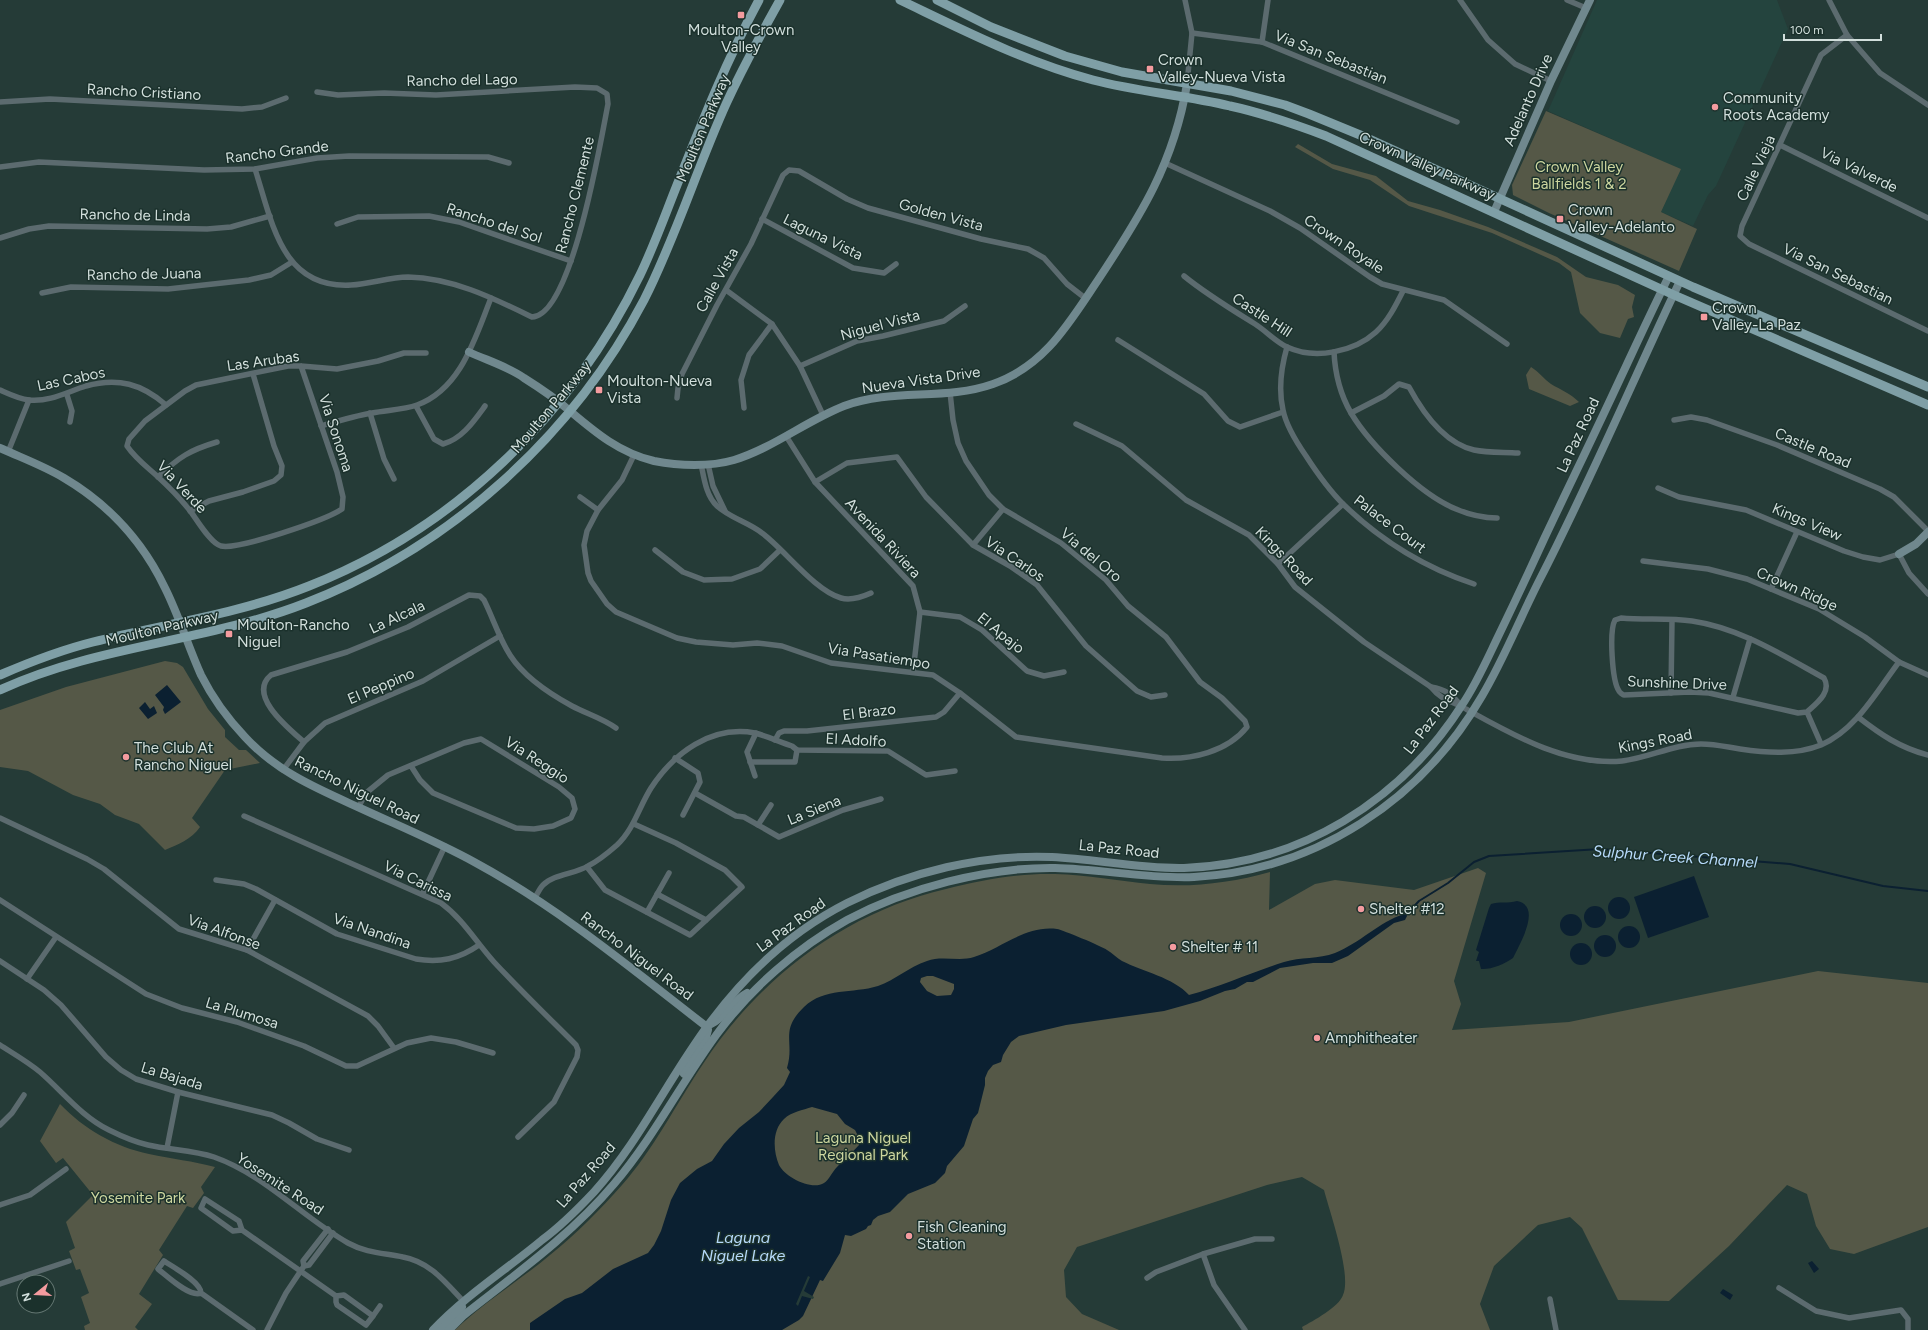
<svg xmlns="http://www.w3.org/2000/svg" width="1928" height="1330" viewBox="0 0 1928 1330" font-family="Figtree,sans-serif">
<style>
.built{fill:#24443e}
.green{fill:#555847}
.water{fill:#0b2031;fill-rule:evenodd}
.pier{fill:#253b37}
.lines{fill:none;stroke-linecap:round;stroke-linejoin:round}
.stream{stroke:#0b2031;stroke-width:2}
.street{stroke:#5c6b6f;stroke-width:5.5}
.secondary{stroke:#70888e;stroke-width:8}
.primary{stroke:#7f9fa6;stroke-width:9}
.poi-dot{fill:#f49b9f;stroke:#1b312c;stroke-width:1.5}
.labels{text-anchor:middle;stroke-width:3;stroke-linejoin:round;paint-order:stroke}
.poi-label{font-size:15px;fill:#d2dfdc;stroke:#1b312c;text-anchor:start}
.street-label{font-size:15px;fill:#d2dfdc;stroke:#1b312c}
.park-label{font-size:15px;fill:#cdd69f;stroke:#1b312c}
.water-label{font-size:16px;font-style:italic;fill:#b7dafb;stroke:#1b312c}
</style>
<rect width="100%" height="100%" fill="#253b37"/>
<polygon class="built" points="1597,0 1777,0 1788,29 1716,186 1708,195 1693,226 1661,212 1680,169 1548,111"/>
<g class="green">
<polygon points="1546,111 1681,169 1661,212 1697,229 1679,271 1549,213 1513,195 1512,185"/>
<polygon points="1298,144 1332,164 1376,176 1408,201 1440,210 1488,227 1557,257 1586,277 1618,285 1635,295 1632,307 1634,317 1628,319 1620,338 1600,333 1580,313 1571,272 1559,263 1492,233 1409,206 1370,180 1333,169 1295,147"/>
<path d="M1531,367c8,5 13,12 20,17 10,6 19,9 28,18l-9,4 -41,-17 -3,-14z"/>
<path d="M165,661l12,2 6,4 25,42 17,21v7l14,13h7l14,13 -35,7 -33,48 8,9c-8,12 -23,18 -35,23l-26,-26 -24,-9 -15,-11 -27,-9 -45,-24 -28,-4v-57l66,-23z"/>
<path d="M1478,868l8,5 -32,108 7,23 -9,26 117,-8 249,-51 110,12v244l-74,27 -24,-5 -14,-23 -9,-32 -20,-9 -58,61 -60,55 -51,-1 -36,-72 -12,-11 -32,8 -44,41 -14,38 10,26h-187l-1,-3c11,-6 37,-20 41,-32 9,-20 -13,-82 -19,-105l-22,-13 -35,8 -190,62 -13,23 2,27 16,17 37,16h-664c29,-28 64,-49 95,-75 26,-21 50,-45 72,-70 32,-36 54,-81 81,-121 56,-86 143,-152 243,-175 35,-9 73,-16 109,-15 32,1 64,7 95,10 40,4 81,-1 120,-12l-1,38 46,-26 20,-4 79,10z"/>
<path d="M60,1104c24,25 55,43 89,50 23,5 44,7 66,13l-14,20 3,6 -11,15 -6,-2 -28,44 4,5 -24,39 13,10 -17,23 3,3h-53l-1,-4 6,-3 -9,-26 8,-4 -9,-24 -4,1 -7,-19 6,-3 -9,-26 27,-27 -30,-37 -7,5 -16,-22z"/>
</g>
<g class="water">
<polygon points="167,685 181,702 165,714 163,710 164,707 155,695"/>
<polygon points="145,702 150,709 154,706 157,713 148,719 139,708"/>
<polygon points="1694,876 1709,917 1648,938 1634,897"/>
<circle cx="1619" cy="908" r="11"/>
<path d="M1517,901c26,5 2,44 -4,57 -8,6 -23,12 -32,11l-2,-8h-3l3,-9 -3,-2 13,-42 2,-4c8,-3 17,0 26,-3z"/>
<circle cx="1595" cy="917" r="11"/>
<circle cx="1571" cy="925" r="11"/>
<path d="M1404,914l3,2 -2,4 -11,3 -46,33 -16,7h-19l-33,5 -27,14h-6l-12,7 -10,2 -25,10 -36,10 -98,14 -47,11 -8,6 -8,13 -2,7 -8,3 -5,6 -3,7v7l-7,28 -5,6 -9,27 -17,20 -2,7 -10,10 -27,11 -18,18 -12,4 -5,4 -2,5 -3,1 -2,3 -15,7 -6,-1 -5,18 -17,28 -3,-1 -17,36 -4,4 -17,10h-252v-7l35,-24 17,-6 31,-24 35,-16 6,-8 7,-14 10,-31 9,-17 17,-14 15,-8 12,-17 15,-16 20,-16 14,-15 11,-12 6,-13 -3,-4c8,-27 -8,-37 17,-61 21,-20 48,-13 74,-21 17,-6 31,-19 49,-25 15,-6 32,1 47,-4 28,-9 52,-32 83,-28 6,1 44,17 50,21 5,3 10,8 15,11 20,10 52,17 67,34 33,-9 63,-23 95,-33 16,-5 35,-3 51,-9 25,-10 44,-31 69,-39zM927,976h6l21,8v5l-3,6 -14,1 -10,-5 -7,-9 1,-4zM812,1107l25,7 8,10 10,6 4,8v7c-7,8 -15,14 -22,22 -5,5 -8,13 -13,16 -12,8 -39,-6 -45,-18 -6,-14 -7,-35 5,-46 7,-7 19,-9 28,-12z"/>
<circle cx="1629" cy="937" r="11"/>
<circle cx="1605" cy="946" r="11"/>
<circle cx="1581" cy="954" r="11"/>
<polygon points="1812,1261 1819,1269 1814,1273 1808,1263"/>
<polygon points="1723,1289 1733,1295 1730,1300 1720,1293"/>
</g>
<polygon class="pier" points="808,1276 810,1277 804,1291 814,1297 813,1299 802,1296 798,1306 796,1304"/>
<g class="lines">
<polyline class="stream" points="1404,917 1419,901 1448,883 1474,862 1489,856 1600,849 1790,864 1883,886 1928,891"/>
<g class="street">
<polyline points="1185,0 1192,33 1187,84"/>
<polyline points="1460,0 1488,40 1515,64 1551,81"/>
<polyline points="1567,0 1586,8"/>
<polyline points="1829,0 1847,35 1880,73 1928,105"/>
<polyline points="1192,33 1262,42 1457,122"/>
<polyline points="1847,35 1821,55 1742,226 1740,236 1749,244 1928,331"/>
<polyline points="1262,42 1268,0"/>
<polyline points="0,102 50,99 242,109 262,107 286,98"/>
<polyline points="1780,145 1928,218"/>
<polyline points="1165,163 1270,211 1300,228 1370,277 1382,284 1444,300 1507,344"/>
<polyline points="0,167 39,162 204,170 255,169 317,158 349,156 488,157 509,163"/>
<path d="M255,169c17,52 26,120 96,116 20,-1 38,-8 57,-8 45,1 85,21 124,40 40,-1 69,-178 76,-213l-1,-10 -10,-6 -22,-1 -139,8 -52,-2 -46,2 -21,-3"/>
<polyline points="762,219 853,268 884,273 896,264"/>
<polyline points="337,224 358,217 429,216 459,222 571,261"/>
<polyline points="0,238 29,229 49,226 207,229 231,227 270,216"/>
<path d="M1184,276c22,18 47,33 71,48 11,7 21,18 32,23 28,13 67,5 89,-15 12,-11 20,-27 27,-41"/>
<polyline points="726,290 772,324 800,366 823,415"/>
<polyline points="42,293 71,287 168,289 249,280 271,275 292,262"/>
<polyline points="1118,340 1204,394 1228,421 1240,427 1283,412"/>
<path d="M1287,347c-6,21 -9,41 -4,63 3,15 14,33 23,46 11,17 23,34 37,48 37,36 83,64 131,80"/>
<path d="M1334,352c1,21 6,42 17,61 19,32 70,82 105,96 14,6 27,9 41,9"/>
<path d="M301,366l36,106 6,25 -1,12c-16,11 -104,41 -121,37 -10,-2 -24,-26 -30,-34 -10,-13 -22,-25 -34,-36 -10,-9 -22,-18 -30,-30l2,-7 16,-18 40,-30 11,-6 92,-19h13l36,3 41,-8 26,-8h22"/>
<polyline points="800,366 857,341 883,336 944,321 965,306"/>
<path d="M0,390c9,4 19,9 29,10 21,2 38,-8 57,-14 32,-9 56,-2 80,19"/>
<polyline points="67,395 72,411 70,422"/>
<polyline points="677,398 678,388 682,374 717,305 751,244 783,175 789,170 799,171 847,199 868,208 981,239 1028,249 1044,258 1067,284 1085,298"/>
<path d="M416,406l18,33 9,5c19,-5 31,-23 42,-38"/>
<polyline points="744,408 741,380 749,355 772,324"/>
<polyline points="370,413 384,459 394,479"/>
<path d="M1351,413l33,-17 15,-12 10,3c14,26 35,56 65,63 14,3 30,2 44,3"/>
<polyline points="1674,420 1691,417 1707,420 1777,445 1880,489 1894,497 1928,531"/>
<path d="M1076,424l46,22 64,54 63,35 29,29 17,23 69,55 67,45c12,15 20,13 35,22 47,26 100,57 156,52 27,-3 52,-17 79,-17 14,0 26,3 39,5 27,4 56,6 81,-4 35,-15 56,-54 78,-83"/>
<path d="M321,426c17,-5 33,-10 51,-13 14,-3 31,-3 45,-8 44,-16 58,-67 74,-107"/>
<polyline points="786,436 815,482 913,586 920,612 913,672"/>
<polyline points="8,452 29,400"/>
<path d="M634,455l-12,25 -24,30 -11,21 -3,14 4,28 3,8 16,23 9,8 61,26 19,4 37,3 24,-2 25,3 49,17 102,12 27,18 56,44 146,21c29,2 65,-6 85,-31l-2,-6 -23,-23 -22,-16 -34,-45 -38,-31 -22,-26 -45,-37 -58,-34 -14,-14 -23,-34 -8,-18 -5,-23 -3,-28"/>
<path d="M701,464c3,14 5,32 16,42 13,12 31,16 45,27 23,17 52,57 79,65 10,3 21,-1 30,-5"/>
<polyline points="708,464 713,486 725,511"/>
<path d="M158,477c21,-20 32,-27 59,-35"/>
<polyline points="815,482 847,463 897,457 926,497 973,545 1010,566 1037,585 1086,646 1137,691 1151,697 1165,695"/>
<polyline points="1658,488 1679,497 1746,510 1844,551 1863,557 1880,560 1899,554 1909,573 1928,594"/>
<polyline points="580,497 598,510"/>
<polyline points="190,511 209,501 243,492 274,481 281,475 282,466 274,446 253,374"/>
<polyline points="973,545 1003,509"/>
<polyline points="655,550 683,572 704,580 732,579 760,569 780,550"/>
<polyline points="1643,561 1708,569 1747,579 1819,609 1865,637 1899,662 1928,675"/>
<polyline points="1278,564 1343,504"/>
<polyline points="1771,589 1797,532"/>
<polyline points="920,612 960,617 982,630 1027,671 1044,676 1064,672"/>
<path d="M1431,687c14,2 22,8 30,19"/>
<polyline points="1671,693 1672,621"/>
<polyline points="1733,697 1750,639"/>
<path d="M1807,712l-9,1 -89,-20 -19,-1 -66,3c-1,0 -5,-3 -5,-4 -7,-10 -10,-60 -4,-71l6,-2c23,2 48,0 71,3 48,7 90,34 132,57 8,14 -7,25 -17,34l14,32"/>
<path d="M1858,717c22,17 42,31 70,38"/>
<polyline points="775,740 779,733 784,731 807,731 936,717 944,712 960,693"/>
<path d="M304,742c-16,-14 -57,-47 -33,-67l76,-23 61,-25 61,-32 11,1 4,4c9,18 15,38 26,55 14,22 40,39 62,51 15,8 30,12 44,22"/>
<polyline points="675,758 698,773 700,782 683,815"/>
<polyline points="750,762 795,762 797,750"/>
<polyline points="283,770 304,742 325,723 423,681 500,636"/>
<polyline points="755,776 747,752 756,733"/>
<polyline points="695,793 736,816 744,817 779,837 843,810 881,799"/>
<polyline points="358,808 366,793 388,775 464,743 481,739 559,787 572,798 575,809 571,818 553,826 534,829 516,828 433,793 420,780 411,766"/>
<path d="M244,816l197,87c22,16 35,39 53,59 26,28 54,55 82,83l2,5 -1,7 -23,45 -36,35"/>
<polyline points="0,818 87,859 104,869 179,929 247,950 368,1016 378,1026 394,1048"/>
<polyline points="758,825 771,805"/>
<polyline points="587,867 605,890 690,935 742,887 725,870 676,843 634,824"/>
<path d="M216,880l28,4 12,5 81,45 79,25c24,4 43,0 63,-14"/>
<polyline points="423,893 445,846"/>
<polyline points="657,894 706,920"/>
<path d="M535,898c2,-4 5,-10 8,-13 11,-11 32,-11 45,-19 10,-5 21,-14 29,-21 17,-16 22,-38 34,-57 23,-35 60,-63 104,-55 12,3 25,9 37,13l5,4 91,1 38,24 29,-4"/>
<polyline points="0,900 146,994 182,1008 237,1022 304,1046 346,1066 357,1066 407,1043 431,1038 456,1042 493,1053"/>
<polyline points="647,912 669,873"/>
<polyline points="247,950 275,900"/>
<polyline points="0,961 44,990 61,1005 106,1057 121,1070 136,1079 178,1092 272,1115 289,1123 317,1139 349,1150"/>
<polyline points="27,979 56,937"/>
<path d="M0,1045c14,9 28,17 40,27 23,20 41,44 69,58 12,6 26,12 39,15 22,5 45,5 66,12 51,18 88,60 134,86 18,10 36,10 55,14 27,5 42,25 60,44"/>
<polyline points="0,1125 12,1113 24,1095"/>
<polyline points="167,1148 178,1092"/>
<polyline points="0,1205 30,1195 66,1169"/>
<polyline points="242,1230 239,1221 205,1199 201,1208 233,1231 242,1230 336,1296 344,1295 373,1316 366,1325 337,1305 336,1302 336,1296"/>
<polyline points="1203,1254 1214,1285 1245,1330"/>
<polyline points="304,1266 303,1261 328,1229"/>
<polyline points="1147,1278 1156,1272 1203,1254 1255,1239 1272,1239"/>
<polyline points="0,1284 69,1261"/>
<polyline points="1779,1288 1816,1311 1849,1318 1901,1310 1908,1319 1908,1330"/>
<path d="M201,1293c-11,5 -34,-17 -43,-24l6,-8c9,6 37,21 37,32l52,37"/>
<polyline points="1550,1299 1556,1330"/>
<polyline points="373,1316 380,1306"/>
<polyline points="267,1330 286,1293 304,1266 309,1265 333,1233"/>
</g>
<g class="secondary">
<polyline points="1494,212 1551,81 1590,0"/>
<path d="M469,352c17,8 40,15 55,26 16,10 32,21 46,33 26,22 50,42 84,50 25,5 56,6 80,-1 39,-12 72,-39 110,-54 48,-18 101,-5 149,-22 52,-18 76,-61 105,-104 43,-65 76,-117 89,-196"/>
<path d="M0,448c22,10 44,18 64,30 44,26 79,64 101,110 14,28 23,58 36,87 11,22 27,44 44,62 32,35 73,52 115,71 39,18 78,34 116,55 83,45 156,106 231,164"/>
<polyline points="1899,554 1916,544 1928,532"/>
<path d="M709,1025c18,-8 23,-24 38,-32"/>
<polyline points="684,1074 705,1041 708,1030"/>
<path d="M433,1330c33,-35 73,-60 109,-90 19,-14 36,-31 52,-48 46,-51 74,-113 115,-168 36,-49 83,-93 138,-121 62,-31 135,-49 205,-46 44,2 87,12 132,11 116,-4 216,-66 278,-163 13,-19 23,-41 33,-62 17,-35 33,-69 49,-104 25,-53 51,-106 76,-160 16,-34 32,-69 49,-103"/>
<polyline points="441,1330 462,1307"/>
<path d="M449,1330l15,-15c52,-41 107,-80 150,-131 40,-47 67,-101 103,-150 34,-46 80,-86 130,-114 60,-32 140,-53 208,-52 47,1 92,11 139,9 121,-6 228,-77 288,-181 22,-37 38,-78 58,-117 50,-97 93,-199 140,-298"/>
</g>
<g class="primary">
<path d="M900,0c63,30 125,62 193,80 45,12 92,15 137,26 33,7 64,18 96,30l348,159 254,110"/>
<polyline points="937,0 991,27 1065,56 1122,72 1231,91 1285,105 1309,114 1365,137 1693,287 1928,387"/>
<path d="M0,675c30,-13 61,-25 93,-33 72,-18 146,-28 216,-56 145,-57 263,-171 331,-311 14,-29 25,-60 37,-90 25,-63 50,-126 82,-185"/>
<path d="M0,690c97,-45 207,-48 306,-87 144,-56 266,-166 338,-303 32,-63 53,-132 82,-196 16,-35 35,-70 54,-104"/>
</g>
</g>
<g class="poi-dot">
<rect x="737" y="11" width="8" height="8" rx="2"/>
<rect x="1146" y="65" width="8" height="8" rx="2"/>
<circle cx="1715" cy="107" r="4"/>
<rect x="1556" y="215" width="8" height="8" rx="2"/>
<rect x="1700" y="313" width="8" height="8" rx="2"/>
<rect x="595" y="386" width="8" height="8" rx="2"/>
<rect x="225" y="630" width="8" height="8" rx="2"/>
<circle cx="126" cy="757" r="4"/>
<circle cx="1361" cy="909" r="4"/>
<circle cx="1173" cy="947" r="4"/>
<circle cx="1317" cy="1038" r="4"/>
<circle cx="909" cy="1236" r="4"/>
</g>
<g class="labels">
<g class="poi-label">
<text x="741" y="35" text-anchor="middle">Moulton-Crown<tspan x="741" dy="17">Valley</tspan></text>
<text x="1158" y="65">Crown<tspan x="1158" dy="17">Valley-Nueva Vista</tspan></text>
<text x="1723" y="103">Community<tspan x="1723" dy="17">Roots Academy</tspan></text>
<text x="1568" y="215">Crown<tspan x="1568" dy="17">Valley-Adelanto</tspan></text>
<text x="1712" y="313">Crown<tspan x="1712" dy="17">Valley-La Paz</tspan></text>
<text x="607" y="386">Moulton-Nueva<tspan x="607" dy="17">Vista</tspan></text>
<text x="237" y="630">Moulton-Rancho<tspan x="237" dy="17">Niguel</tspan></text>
<text x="134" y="753">The Club At<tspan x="134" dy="17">Rancho Niguel</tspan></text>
<text x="1369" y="914">Shelter #12</text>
<text x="1181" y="952">Shelter # 11</text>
<text x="1325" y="1043">Amphitheater</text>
<text x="917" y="1232">Fish Cleaning<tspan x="917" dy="17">Station</tspan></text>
</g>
<g class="street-label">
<text transform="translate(1331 57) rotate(22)" y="5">Via San Sebastian</text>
<text transform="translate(462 80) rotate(-1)" y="5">Rancho del Lago</text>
<text transform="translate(144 92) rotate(3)" y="5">Rancho Cristiano</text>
<text transform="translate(1528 100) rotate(-66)" y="5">Adelanto Drive</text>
<text transform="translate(703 128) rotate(-67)" y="5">Moulton Parkway</text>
<text transform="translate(277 152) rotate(-7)" y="5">Rancho Grande</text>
<text transform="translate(1427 166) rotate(24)" y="5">Crown Valley Parkway</text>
<text transform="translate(1756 168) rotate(-65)" y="5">Calle Vieja</text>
<text transform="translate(1859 170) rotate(26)" y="5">Via Valverde</text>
<text transform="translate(575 195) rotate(-76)" y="5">Rancho Clemente</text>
<text transform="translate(135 215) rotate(1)" y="5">Rancho de Linda</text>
<text transform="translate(941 215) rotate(15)" y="5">Golden Vista</text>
<text transform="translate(494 223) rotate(18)" y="5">Rancho del Sol</text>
<text transform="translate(823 237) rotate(26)" y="5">Laguna Vista</text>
<text transform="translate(1344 244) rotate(34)" y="5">Crown Royale</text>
<text transform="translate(144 274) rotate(-1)" y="5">Rancho de Juana</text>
<text transform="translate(1838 274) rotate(26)" y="5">Via San Sebastian</text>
<text transform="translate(717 280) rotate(-61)" y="5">Calle Vista</text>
<text transform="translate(1262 315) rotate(33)" y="5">Castle Hill</text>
<text transform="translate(880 325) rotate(-15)" y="5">Niguel Vista</text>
<text transform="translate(263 361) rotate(-8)" y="5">Las Arubas</text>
<text transform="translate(71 379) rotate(-12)" y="5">Las Cabos</text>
<text transform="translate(921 380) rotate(-8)" y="5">Nueva Vista Drive</text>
<text transform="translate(551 407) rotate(-50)" y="5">Moulton Parkway</text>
<text transform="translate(336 433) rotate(72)" y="5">Via Sonoma</text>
<text transform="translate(1578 435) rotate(-65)" y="5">La Paz Road</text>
<text transform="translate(1813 448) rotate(23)" y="5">Castle Road</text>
<text transform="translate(182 487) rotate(47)" y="5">Via Verde</text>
<text transform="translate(1807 522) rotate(23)" y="5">Kings View</text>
<text transform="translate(1390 524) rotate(37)" y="5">Palace Court</text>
<text transform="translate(883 538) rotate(47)" y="5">Avenida Riviera</text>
<text transform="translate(1091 555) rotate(40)" y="5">Via del Oro</text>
<text transform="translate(1284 556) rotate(46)" y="5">Kings Road</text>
<text transform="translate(1015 559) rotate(34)" y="5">Via Carlos</text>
<text transform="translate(1797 589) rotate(24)" y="5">Crown Ridge</text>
<text transform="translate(397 617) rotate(-25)" y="5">La Alcala</text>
<text transform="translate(162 628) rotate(-13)" y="5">Moulton Parkway</text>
<text transform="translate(1001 633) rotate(39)" y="5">El Apajo</text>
<text transform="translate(879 656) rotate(9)" y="5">Via Pasatiempo</text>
<text transform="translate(1677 683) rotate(2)" y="5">Sunshine Drive</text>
<text transform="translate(381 686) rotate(-23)" y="5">El Peppino</text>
<text transform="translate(869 712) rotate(-7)" y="5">El Brazo</text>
<text transform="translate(1431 720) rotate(-53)" y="5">La Paz Road</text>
<text transform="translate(856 740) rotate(3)" y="5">El Adolfo</text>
<text transform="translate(1655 741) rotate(-11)" y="5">Kings Road</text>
<text transform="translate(537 760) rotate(33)" y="5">Via Reggio</text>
<text transform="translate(357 790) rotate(26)" y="5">Rancho Niguel Road</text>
<text transform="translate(814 810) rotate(-22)" y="5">La Siena</text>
<text transform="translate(1119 849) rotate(6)" y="5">La Paz Road</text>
<text transform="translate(418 881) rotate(26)" y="5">Via Carissa</text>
<text transform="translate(791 925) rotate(-36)" y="5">La Paz Road</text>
<text transform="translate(372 931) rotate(19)" y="5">Via Nandina</text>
<text transform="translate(224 932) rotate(20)" y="5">Via Alfonse</text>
<text transform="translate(637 956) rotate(37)" y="5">Rancho Niguel Road</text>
<text transform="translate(242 1013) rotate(17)" y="5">La Plumosa</text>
<text transform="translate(172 1076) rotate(17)" y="5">La Bajada</text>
<text transform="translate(586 1175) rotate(-49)" y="5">La Paz Road</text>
<text transform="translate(280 1184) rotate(33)" y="5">Yosemite Road</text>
</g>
<g class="park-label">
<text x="1579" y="172">Crown Valley<tspan x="1579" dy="17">Ballfields 1 &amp; 2</tspan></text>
<text x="863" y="1143">Laguna Niguel<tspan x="863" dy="17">Regional Park</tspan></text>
<text x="138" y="1203">Yosemite Park</text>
</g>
<g class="water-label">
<text transform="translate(1675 856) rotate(4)" y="6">Sulphur Creek Channel</text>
<text x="743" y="1243">Laguna<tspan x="743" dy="18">Niguel Lake</tspan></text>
</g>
</g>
<g transform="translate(36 1294) rotate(252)"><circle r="19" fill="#1b312c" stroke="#647772"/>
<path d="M0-3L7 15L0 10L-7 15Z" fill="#f49b9f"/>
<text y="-6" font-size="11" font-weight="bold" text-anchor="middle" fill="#d2dfdc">N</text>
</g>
<path d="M1784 34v6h97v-6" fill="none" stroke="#d2dfdc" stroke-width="2"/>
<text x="1790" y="34" font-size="12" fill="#d2dfdc" stroke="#1b312c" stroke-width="3" paint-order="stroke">100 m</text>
</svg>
